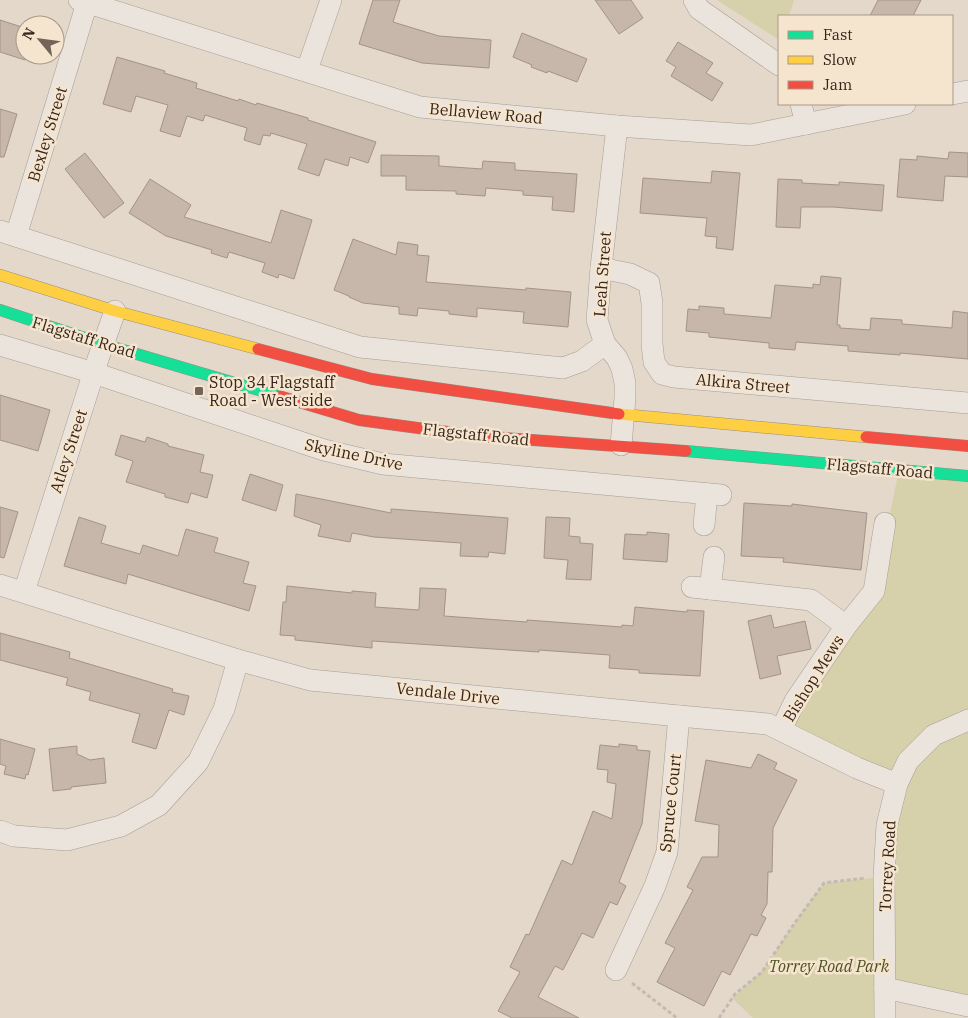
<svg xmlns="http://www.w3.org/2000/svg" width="968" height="1018" viewBox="0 0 968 1018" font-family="'IBM Plex Serif',serif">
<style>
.green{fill:#d6d1ab}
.building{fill:#c7b6aa;stroke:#a39389}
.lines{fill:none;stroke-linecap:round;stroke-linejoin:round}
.street-casing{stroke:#a89d93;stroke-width:22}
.fast-casing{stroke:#988d83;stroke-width:12}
.slow-casing{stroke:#988d83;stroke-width:12}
.jam-casing{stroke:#988d83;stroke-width:12}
.path{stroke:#c3bbb3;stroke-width:3;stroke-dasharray:4 2.5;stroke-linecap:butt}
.street{stroke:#ebe4dc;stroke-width:21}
.fast{stroke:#16e098;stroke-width:11}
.slow{stroke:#ffcf43;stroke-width:11}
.jam{stroke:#f24e42;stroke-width:11}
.poi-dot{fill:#736459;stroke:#f6e5ce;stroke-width:2}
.labels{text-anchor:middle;stroke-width:5;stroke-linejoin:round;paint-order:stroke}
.street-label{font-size:16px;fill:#36251c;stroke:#f6e5ce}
.poi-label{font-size:16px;fill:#36251c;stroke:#f6e5ce;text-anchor:start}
.park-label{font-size:16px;font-style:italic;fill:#4d5322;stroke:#f6e5ce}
</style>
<rect width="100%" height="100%" fill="#e3d8c9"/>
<g class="green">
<polygon points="717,0 794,0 789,16 779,16 779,40"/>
<polygon points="899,470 968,476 968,1005 885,988 897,784 781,730 874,591"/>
<polygon points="881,877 881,1018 753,1018 732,998 762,972 794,924 824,883"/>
</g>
<g class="building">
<polygon points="373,0 400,0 393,22 439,36 491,40 489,68 422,63 359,44"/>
<polygon points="595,0 631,0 643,18 619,34"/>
<polygon points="878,0 921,0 913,16 870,16"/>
<polygon points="0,20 25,28 25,60 0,52"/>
<polygon points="522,33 587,59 577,82 548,71 547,73 531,67 532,65 513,57"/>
<polygon points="678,42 713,63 706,73 723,83 712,101 671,76 676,67 666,61"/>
<polygon points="117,57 165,71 164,73 197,83 196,88 238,101 239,99 256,105 257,103 308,118 308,120 376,142 368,163 350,157 348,166 325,159 319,176 298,169 307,144 271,133 270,136 263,135 260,145 244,140 247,128 205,115 203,121 187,116 180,137 160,131 168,105 136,96 131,112 103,104"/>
<polygon points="0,109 17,114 4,157 0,157"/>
<polygon points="949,152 968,153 968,177 945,176 943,201 897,197 900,159 917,160 917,156 948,159"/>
<polygon points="85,153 124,203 104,218 65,169"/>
<polygon points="381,155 439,156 439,166 482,169 483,161 515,163 515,170 577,174 574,212 552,210 553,197 523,195 523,191 486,188 485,196 456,194 456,191 406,190 406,176 381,176"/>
<polygon points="712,171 740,173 733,250 716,248 717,237 705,236 707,218 640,213 643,178 711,183"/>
<polygon points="150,179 191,205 184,217 271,243 281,210 312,220 294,279 279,274 278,278 262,272 265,263 229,252 227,258 211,253 212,250 166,236 129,213"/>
<polygon points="778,179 802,180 802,183 839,185 839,182 884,185 882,211 833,207 801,207 800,228 776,227"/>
<polygon points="353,239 396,255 398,242 418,245 417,255 429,256 426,282 526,290 526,288 571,292 568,327 523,323 524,312 477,308 477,317 449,314 449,311 418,308 417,316 399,314 399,307 363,303 349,297 349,296 334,290"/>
<polygon points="821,276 841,278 837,325 840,325 840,328 870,330 871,318 902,320 902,324 952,328 953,311 968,313 968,359 900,353 900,355 848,351 848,346 796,342 795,350 769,348 769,343 709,337 709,333 686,331 688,309 699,310 699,306 724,308 724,314 771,318 775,285 813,288 813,284 820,285"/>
<polygon points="0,395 50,410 38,451 0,440"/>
<polygon points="121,435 145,442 147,437 168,444 168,446 204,455 200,472 213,475 207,498 191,493 188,503 165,497 165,494 126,482 133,461 115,455"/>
<polygon points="250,474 283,485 276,511 242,500"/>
<polygon points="296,494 391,513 391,509 508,518 505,554 489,552 488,557 460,556 461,543 374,537 352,533 350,542 318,536 321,525 294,516"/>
<polygon points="744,503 792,506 792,504 867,513 861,570 783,562 784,558 741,556"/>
<polygon points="0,507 18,512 4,558 0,557"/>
<polygon points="79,517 106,526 101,543 140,554 143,545 178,556 186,529 218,538 214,552 249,562 243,583 256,586 249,611 128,574 126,584 64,566"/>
<polygon points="546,517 570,518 569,536 580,537 580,543 593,544 591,580 566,579 568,560 544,558"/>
<polygon points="647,532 669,534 667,562 623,559 625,534 647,535"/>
<polygon points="287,586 352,593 352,591 376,593 375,607 419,610 420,588 446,589 444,616 527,622 527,620 622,627 622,625 633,626 635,607 687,612 687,610 704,611 700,676 639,673 639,670 609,668 610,655 539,650 539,652 372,641 372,648 295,640 295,636 280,635 283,602 286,602"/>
<polygon points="771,615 774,628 805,621 811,649 777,656 781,674 760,679 748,621"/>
<polygon points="0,633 70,652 69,658 173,689 172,692 189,696 184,715 169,710 156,749 132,742 140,714 89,700 91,692 66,685 68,678 0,660"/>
<polygon points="0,739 35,749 28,775 26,774 25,779 4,774 6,766 0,764"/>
<polygon points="619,744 637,746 637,750 650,751 642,824 619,882 626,886 617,905 610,902 593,938 582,933 563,970 555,966 538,997 579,1018 512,1018 498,1011 520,972 510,967 526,934 529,935 562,860 572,865 593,811 612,819 616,784 607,782 608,770 597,769 600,745 619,747"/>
<polygon points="77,746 77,754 90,760 104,758 106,783 71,787 71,789 53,791 49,749"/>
<polygon points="758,754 777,763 774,769 797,780 773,828 772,872 768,872 767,904 761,915 766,918 757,936 751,934 730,975 722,971 704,1006 657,982 675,948 665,943 693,890 687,887 702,857 718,857 719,825 695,821 706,760 751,768"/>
</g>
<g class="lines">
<defs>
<g id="street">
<polyline points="79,0 420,107 617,126 751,135 905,104"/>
<polyline points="694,0 699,9 779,65"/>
<polyline points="307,70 331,0"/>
<polyline points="952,94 968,91"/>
<polyline points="801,104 806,124"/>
<polyline points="617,126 601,268 597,320 605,344 617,358 622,369 625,383 625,398 621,445"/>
<polyline points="0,231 360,347 563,368 582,361 605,344"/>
<polyline points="16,236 87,3"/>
<polyline points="601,268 630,274 649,283 652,303 652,344 654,362 662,374 674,377 968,403"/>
<polyline points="0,345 94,373 324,450 383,464 721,495"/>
<polyline points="704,525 707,494"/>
<polyline points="0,585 238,660 310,680 679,716 768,724 857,768 897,784"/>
<polyline points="692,587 811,600 846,626"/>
<polyline points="710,589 714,557"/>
<polyline points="24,592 98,359 115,311"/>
<polyline points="781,730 795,701 846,626 874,591 885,523"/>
<polyline points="0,831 14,836 67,840 121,826 159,805 198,762 224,709 238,660"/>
<polyline points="616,970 655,886 667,852 679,716"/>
<polyline points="885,988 968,1006"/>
<polyline points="885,1018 884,877 887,825 897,784 908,761 934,735 968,720"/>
</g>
<g id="fast">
<polyline points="0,310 103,344 279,396"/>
<polyline points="686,451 968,476"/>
</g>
<g id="slow">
<polyline points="0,275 115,311 258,349"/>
<polyline points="619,414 866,437"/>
</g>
<g id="jam">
<polyline points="258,349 372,379 619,414"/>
<polyline points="279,396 359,420 477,436 686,451"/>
<polyline points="866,437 968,446"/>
</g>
</defs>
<use href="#street" class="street-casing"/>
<use href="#fast" class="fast-casing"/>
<use href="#slow" class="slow-casing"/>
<use href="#jam" class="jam-casing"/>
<g class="path">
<polyline points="632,983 677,1018"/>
<polyline points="719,1018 735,994 762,972 794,924 824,883 865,878"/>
</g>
<use href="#street" class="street"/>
<use href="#fast" class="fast"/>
<use href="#slow" class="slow"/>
<use href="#jam" class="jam"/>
</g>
<rect class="poi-dot" x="194" y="386" width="10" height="10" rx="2.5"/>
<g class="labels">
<g class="street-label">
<text transform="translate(486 113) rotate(5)" y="6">Bellaview Road</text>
<text transform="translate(47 134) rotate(-73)" y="6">Bexley Street</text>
<text transform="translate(602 274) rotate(-86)" y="6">Leah Street</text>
<text transform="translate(84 337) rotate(17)" y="6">Flagstaff Road</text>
<text transform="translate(743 383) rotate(5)" y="6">Alkira Street</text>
<text transform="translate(476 434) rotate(6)" y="6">Flagstaff Road</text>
<text transform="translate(68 451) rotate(-72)" y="6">Atley Street</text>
<text transform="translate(354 454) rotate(12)" y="6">Skyline Drive</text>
<text transform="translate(880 468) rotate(5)" y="6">Flagstaff Road</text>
<text transform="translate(813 678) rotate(-58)" y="6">Bishop Mews</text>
<text transform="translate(448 693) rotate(6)" y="6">Vendale Drive</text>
<text transform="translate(670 803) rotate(-84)" y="6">Spruce Court</text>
<text transform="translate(887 866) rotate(-87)" y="6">Torrey Road</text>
</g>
<g class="poi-label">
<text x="209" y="388">Stop 34 Flagstaff<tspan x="209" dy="18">Road - West side</tspan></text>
</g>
<g class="park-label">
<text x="829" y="972">Torrey Road Park</text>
</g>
</g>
<rect x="778" y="15" width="175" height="90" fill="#f6e5ce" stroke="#a99887"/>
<rect x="788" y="31" width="25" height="8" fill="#16e098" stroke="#a99887"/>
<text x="823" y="40" font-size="15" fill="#36251c">Fast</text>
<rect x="788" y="56" width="25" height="8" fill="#ffcf43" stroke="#a99887"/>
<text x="823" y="65" font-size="15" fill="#36251c">Slow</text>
<rect x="788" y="81" width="25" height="8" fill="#f24e42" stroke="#a99887"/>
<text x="823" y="90" font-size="15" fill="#36251c">Jam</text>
<g transform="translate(40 40) rotate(299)"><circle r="24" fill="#f6e5ce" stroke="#a99887"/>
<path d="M0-4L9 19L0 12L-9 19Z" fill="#736459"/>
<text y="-8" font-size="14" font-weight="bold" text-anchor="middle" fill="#36251c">N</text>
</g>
</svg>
